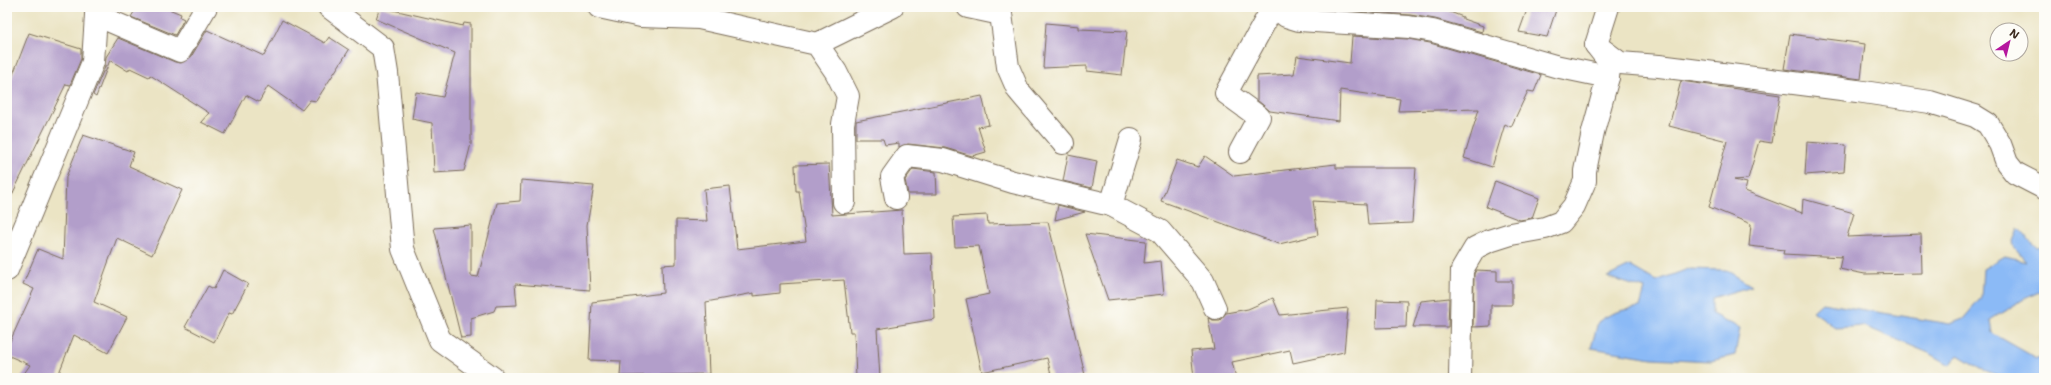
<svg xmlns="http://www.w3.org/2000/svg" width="2051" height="385" viewBox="0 0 2051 385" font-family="'Shantell Sans',sans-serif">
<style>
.water{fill:#8bbaf6;stroke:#63728a}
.building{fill:#b29eca}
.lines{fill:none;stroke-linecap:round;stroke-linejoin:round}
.minor-casing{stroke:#796b58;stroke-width:24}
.minor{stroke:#fff;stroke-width:22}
</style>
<rect width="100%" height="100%" fill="#fdfcf7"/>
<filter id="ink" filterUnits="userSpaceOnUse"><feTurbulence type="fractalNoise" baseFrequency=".025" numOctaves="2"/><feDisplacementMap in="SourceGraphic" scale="8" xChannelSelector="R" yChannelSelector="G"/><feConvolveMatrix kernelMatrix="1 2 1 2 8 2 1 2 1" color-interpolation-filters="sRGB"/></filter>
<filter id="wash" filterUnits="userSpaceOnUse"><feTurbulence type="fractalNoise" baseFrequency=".012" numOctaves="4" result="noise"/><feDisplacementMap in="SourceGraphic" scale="16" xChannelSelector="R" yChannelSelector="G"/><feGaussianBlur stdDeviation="0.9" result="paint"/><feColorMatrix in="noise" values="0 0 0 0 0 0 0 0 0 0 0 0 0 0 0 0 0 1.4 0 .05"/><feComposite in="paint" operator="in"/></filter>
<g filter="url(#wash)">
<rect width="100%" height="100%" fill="#ebe4c4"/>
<g class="water">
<polygon points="2018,228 2037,248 2044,247 2044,293 2041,291 2024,299 1990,320 1992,333 2036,358 2044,357 2044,378 2006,378 1981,369 1958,355 1950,365 1931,354 1864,326 1836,328 1813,311 1822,303 1950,324 1963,319 1981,298 1983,269 2005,256 2026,261 2012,244"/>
<path d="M1630,266l26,15 32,-12 38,1 26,16 -40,12v16l28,14 -5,27 -24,6 -59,-3 -61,-10 7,-26c13,-10 26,-12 42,-15l5,-18 -38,-12z"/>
</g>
<g id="blocks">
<g class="building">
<polygon points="137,7 164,7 181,14 180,17 184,19 175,35 131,17"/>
<polygon points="380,7 463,26 464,23 471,24 471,144 464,171 434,173 432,123 412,119 416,92 443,97 455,53 376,19"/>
<polygon points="1354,7 1437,7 1463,17 1463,19 1483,26 1482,32 1435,19 1410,15 1354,11"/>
<polygon points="1528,7 1557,7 1547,37 1519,32"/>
<polygon points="282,20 325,43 329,37 349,50 316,101 310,100 302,110 268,86 259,102 246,95 225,134 201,122 209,113 150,75 149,77 130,68 128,71 110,60 96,97 93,95 105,67 106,57 118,38 175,62 181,63 191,57 207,30 264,56"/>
<polygon points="1046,23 1079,26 1079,29 1127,31 1122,75 1087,71 1087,66 1043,68"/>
<polygon points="29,33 81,49 81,59 70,85 66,84 7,205 7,90"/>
<polygon points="1790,34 1865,44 1861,79 1784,69"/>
<polygon points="1352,36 1408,39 1430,43 1541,75 1534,92 1528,91 1511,127 1505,124 1492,167 1464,158 1479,109 1398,111 1400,99 1340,90 1339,121 1270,111 1257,100 1257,76 1294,74 1297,56 1350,63"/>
<polygon points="1681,81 1780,95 1772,143 1759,141 1748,179 1734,180 1747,183 1745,191 1802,213 1803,199 1854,213 1847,237 1921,234 1922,273 1865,274 1839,269 1842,255 1842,257 1783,254 1784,250 1749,246 1751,224 1709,207 1727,141 1669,126"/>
<polygon points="982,96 989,125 978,127 986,152 972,156 945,148 908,144 899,147 899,143 885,145 883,139 856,139 856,121"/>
<polygon points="83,135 134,152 129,166 182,190 152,255 117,238 94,302 127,317 108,353 74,335 57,378 21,378 30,365 7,355 7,348 34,289 23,284 38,249 63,259 66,177"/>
<polygon points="1807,142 1846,145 1844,172 1805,175"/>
<polygon points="1068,155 1097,161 1092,188 1063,181"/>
<polygon points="1205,156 1234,176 1336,164 1336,168 1416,168 1412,223 1368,225 1366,204 1313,201 1318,235 1279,244 1161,201 1177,160 1198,167"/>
<polygon points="829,164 832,215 902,210 904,254 932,253 935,319 877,329 880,378 856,378 854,332 850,332 844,280 780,284 780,293 754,296 754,293 706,302 709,374 620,376 621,361 589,360 592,302 663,293 662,265 676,264 676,220 707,221 704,189 730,186 737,249 806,241 799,191 796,191 795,165"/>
<polygon points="913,169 936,172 937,194 908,194 905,180"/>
<polygon points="521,180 594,186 587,225 590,290 515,284 517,305 496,306 494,311 471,318 471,337 461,338 434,228 471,225 471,276 478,277 497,203 520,201"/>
<polygon points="1495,181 1539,198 1532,218 1520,220 1486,207"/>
<polygon points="1058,205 1085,212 1055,220"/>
<polygon points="987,215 988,224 1048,222 1085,375 1070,378 1052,378 1047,358 982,372 966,299 989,294 979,246 955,247 953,217"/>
<polygon points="1085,234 1146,241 1144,263 1161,261 1164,294 1108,300"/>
<polygon points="223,270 248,284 232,314 229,313 214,342 185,327 208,286 214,289"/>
<polygon points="1476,270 1497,271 1497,281 1512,281 1512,305 1491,305 1491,326 1473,327 1474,274"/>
<polygon points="1273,298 1280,315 1348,308 1344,352 1293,363 1290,350 1232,362 1236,378 1194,378 1191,351 1214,349 1208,318 1213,320 1220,320 1226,313 1248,309"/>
<polygon points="1449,298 1448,327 1413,327 1421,301"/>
<polygon points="1377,300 1407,301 1406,327 1376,328"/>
</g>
</g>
</g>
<g filter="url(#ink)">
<use href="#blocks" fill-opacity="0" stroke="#796b58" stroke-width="1"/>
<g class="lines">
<defs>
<g id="minor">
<polyline points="329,7 383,48 387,73 403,249 440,340 493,378"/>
<polyline points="599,7 641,16 699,18 817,44 836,72 848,96 843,124 844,202"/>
<polyline points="968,7 1001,14 1008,67 1018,90 1063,143"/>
<polyline points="1275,7 1286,16 1299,20 1409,27 1433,31 1555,66 1608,77"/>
<polyline points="96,15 180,51 206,7"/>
<polyline points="817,44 892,7"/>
<polyline points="1596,45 1620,63 1659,66 1857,91 1930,102 1975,116 1988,124 2000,144 2007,163 2015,173 2044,188"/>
<polyline points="1240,152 1259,117 1226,93 1273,7"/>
<polyline points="896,198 892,177 907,156 943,160 1013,182 1111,205 1160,231 1203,281 1215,308"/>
<polyline points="1111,205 1131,139"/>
<polyline points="7,270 93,62 96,15 99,7"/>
<polyline points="1460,378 1462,270 1475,248 1489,241 1511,234 1545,228 1561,222 1574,206 1585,181 1585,171 1593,132 1608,77 1610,63 1596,45 1608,7"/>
</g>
</defs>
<use href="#minor" class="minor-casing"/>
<use href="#minor" class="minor"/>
</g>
</g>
<rect width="2051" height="385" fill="none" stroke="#fdfcf7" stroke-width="24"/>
<g transform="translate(2009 42) rotate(35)"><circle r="19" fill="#fdfcf7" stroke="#afa8a0"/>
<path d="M0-3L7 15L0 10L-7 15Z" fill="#b5179e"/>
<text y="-6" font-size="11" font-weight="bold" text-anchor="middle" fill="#3b2a1e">N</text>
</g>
</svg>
